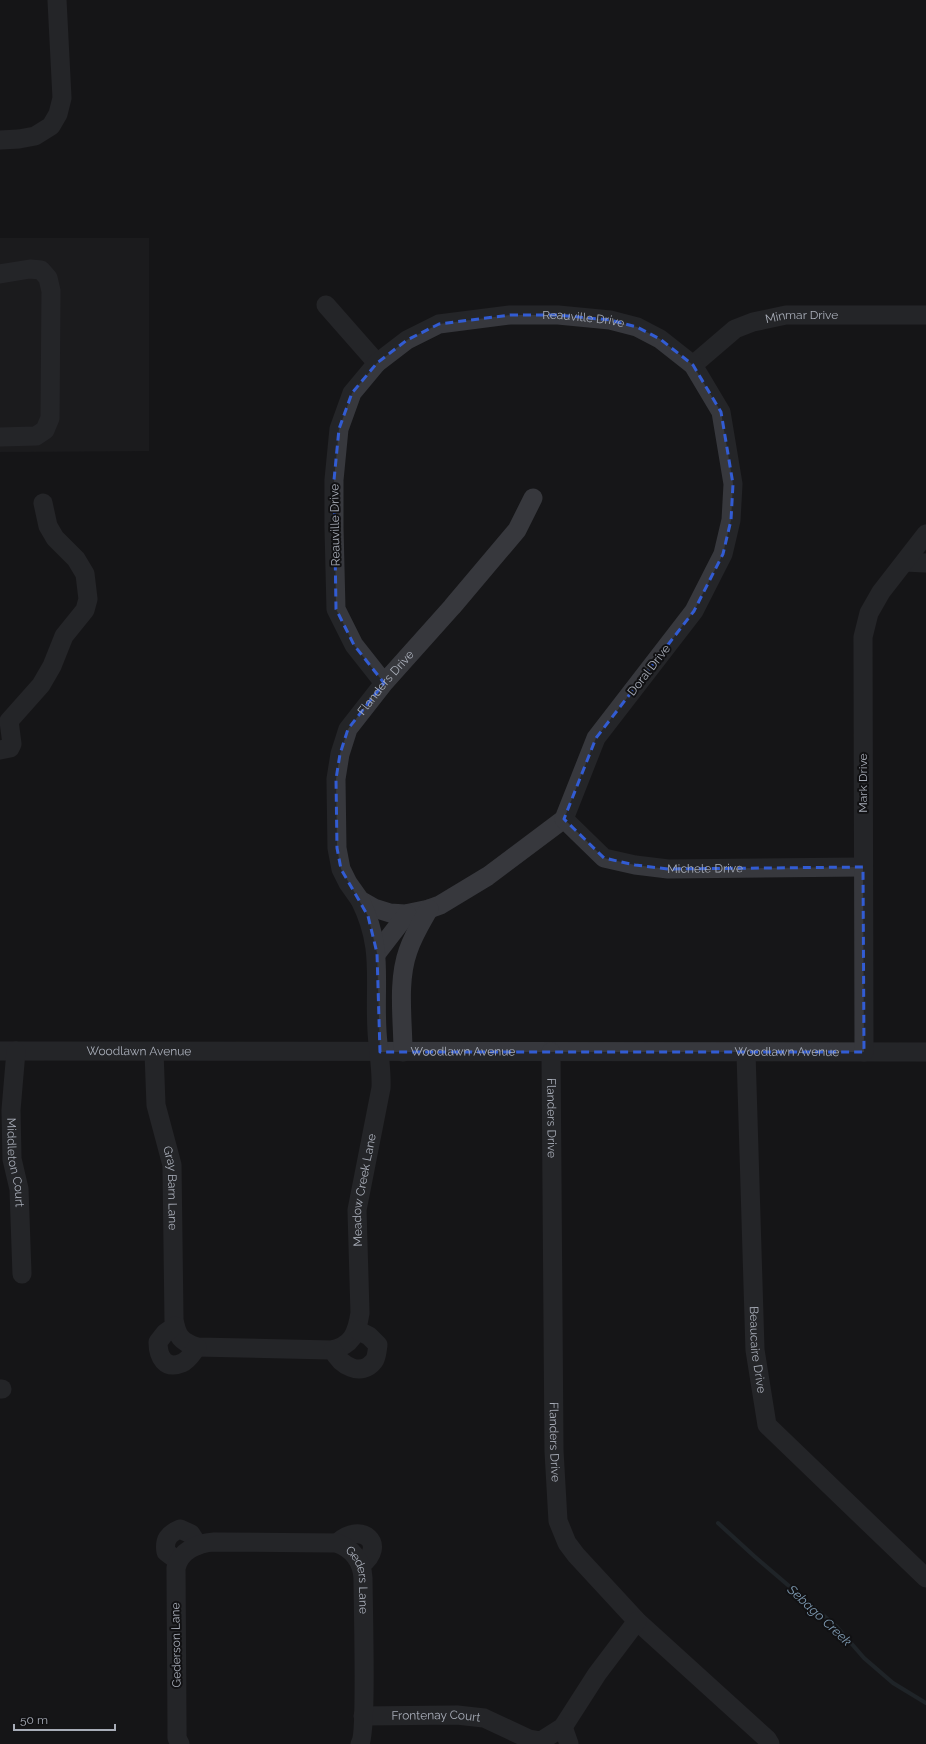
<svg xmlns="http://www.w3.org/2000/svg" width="926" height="1744" viewBox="0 0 926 1744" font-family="Raleway,sans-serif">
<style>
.built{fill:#222225}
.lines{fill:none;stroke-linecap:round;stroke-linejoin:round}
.stream{stroke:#2c353c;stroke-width:4}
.minor{stroke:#37383d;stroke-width:19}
.marked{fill:none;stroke:#325cd3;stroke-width:3;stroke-dasharray:8 5;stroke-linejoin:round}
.labels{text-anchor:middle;stroke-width:4;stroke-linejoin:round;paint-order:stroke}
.street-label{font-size:12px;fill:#a8adb8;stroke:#111113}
.water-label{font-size:13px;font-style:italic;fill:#7f9bb3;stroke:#111113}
</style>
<rect width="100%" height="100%" fill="#161618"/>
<polygon class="built" points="0,238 149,238 149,451 0,452"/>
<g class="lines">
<polyline class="stream" points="718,1523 754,1556 837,1627 864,1658 893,1683 926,1703"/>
<g class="minor">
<polyline points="0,140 19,139 35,136 51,126 58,114 62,98 57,0"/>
<polyline points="0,274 30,269 41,270 48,278 51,291 50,418 45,430 36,436 0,437"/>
<polyline points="326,305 377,363"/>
<path id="s1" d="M693,365l42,-36 18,-7 33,-7h140"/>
<polyline points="905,562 926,563"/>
<path id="s2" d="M384,683l-30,-38 -18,-36 -2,-82v-47l5,-51 13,-36 25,-30 30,-23 32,-16 71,-9h48l52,5 27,7 23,12 33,26 28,47 12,72 -2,36 -8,34 -29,57 -98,127 -32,81 -76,57 -48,29 -11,4 -24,5 -15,-1 -16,-5 -14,-8 -12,-17 -7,-14 -4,-21 -1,-69 4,-25 8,-25 36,-46 68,-76 65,-77 16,-32"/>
<polyline points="0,750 10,748 12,744 9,721 41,685 52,666 64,636 85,610 88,599 85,574 76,559 55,538 48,526 43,503"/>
<path id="s3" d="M564,819l40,39 31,7 33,4 195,-2"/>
<polyline points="377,953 407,914"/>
<path id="s4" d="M0,1051l926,1"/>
<path id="s5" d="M16,1051l-5,59 1,49 7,30 3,85"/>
<path id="s6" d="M154,1052l2,53 16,60 2,155c3,16 7,22 23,27l134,3c21,-4 26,-17 29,-37l-3,-103 24,-122c1,-19 -3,-38 -4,-57 -3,-51 7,-83 -17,-131"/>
<path d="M403,1052c0,-32 -6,-70 5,-101 5,-15 13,-28 21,-42"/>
<path id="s7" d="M551,1052l3,399 4,70 9,22 9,12 61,66 130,118 3,5"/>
<polyline points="864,1052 863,637 869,613 881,592 926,534"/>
<path id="s8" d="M746,1053l9,297 12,75 159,153"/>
<path d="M175,1326l-10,7 -7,9c0,15 7,28 24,21 7,-3 11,-11 15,-16"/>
<path d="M333,1350c7,15 28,28 41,11 3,-4 3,-11 4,-16l-9,-9 -12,-6"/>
<polyline points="0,1389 2,1389"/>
<path d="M337,1543c25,-23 51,2 24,22"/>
<path d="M178,1561l-12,-9c-2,-12 2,-18 14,-23l11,5 7,11"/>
<path id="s9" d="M363,1716l94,-1 27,3 45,21 12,2 22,-14 34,-53 40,-53"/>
<polyline points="563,1727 569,1744"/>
<path id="s10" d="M180,1744l-3,-6v-11l-1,-159c4,-17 21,-25 38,-26l123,1c16,6 25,18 26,35 0,23 4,155 -3,166"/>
</g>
</g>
<path d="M0 0H926V1744H0ZM510,315h48l52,5 27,7 23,12 33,26 28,47 12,72 -2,36 -8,34 -29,57 -98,127 -32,81 40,39 31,7 33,4 195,-2 1,185h-484l-3,-99 -9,-37 -27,-47 -4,-21 -1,-69 4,-25 8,-25 36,-46 -30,-38 -18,-36 -2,-129 5,-51 13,-36 25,-30 30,-23 32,-16z" fill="#161618" fill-opacity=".55" fill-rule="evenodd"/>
<path class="marked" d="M510,315h48l52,5 27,7 23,12 33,26 28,47 12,72 -2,36 -8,34 -29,57 -98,127 -32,81 40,39 31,7 33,4 195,-2 1,185h-484l-3,-99 -9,-37 -27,-47 -4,-21 -1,-69 4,-25 8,-25 36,-46 -30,-38 -18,-36 -2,-129 5,-51 13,-36 25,-30 30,-23 32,-16z"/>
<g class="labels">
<g class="street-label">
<text dy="4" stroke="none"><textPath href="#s1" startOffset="124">Minmar Drive</textPath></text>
<text dy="4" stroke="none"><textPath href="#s2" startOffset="565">Reauville Drive</textPath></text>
<text transform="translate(335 525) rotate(-91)" y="4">Reauville Drive</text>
<text transform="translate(649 670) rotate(-52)" y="4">Doral Drive</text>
<text dy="4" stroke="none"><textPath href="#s2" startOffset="1671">Flanders Drive</textPath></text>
<text transform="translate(863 783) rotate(-90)" y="4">Mark Drive</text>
<text dy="4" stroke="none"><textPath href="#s3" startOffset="158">Michele Drive</textPath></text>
<text dy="4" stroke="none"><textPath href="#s4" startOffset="139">Woodlawn Avenue</textPath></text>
<text dy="4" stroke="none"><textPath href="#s4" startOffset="463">Woodlawn Avenue</textPath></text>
<text dy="4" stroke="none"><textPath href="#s4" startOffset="787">Woodlawn Avenue</textPath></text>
<text dy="4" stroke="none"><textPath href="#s7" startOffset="66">Flanders Drive</textPath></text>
<text dy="4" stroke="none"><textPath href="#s5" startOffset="112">Middleton Court</textPath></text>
<text dy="4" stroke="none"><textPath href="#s6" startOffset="138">Gray Barn Lane</textPath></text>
<text dy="4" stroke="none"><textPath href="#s6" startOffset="617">Meadow Creek Lane</textPath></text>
<text dy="4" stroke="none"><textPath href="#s8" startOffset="297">Beaucaire Drive</textPath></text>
<text dy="4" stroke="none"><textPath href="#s7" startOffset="390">Flanders Drive</textPath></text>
<text dy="4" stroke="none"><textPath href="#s10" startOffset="396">Geders Lane</textPath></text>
<text transform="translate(176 1645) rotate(-91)" y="4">Gederson Lane</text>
<text dy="4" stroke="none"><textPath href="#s9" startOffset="73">Frontenay Court</textPath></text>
</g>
<g class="water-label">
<text transform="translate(820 1615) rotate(43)" y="5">Sebago Creek</text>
</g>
</g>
<path d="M14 1724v6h101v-6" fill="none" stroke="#a8adb8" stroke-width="2"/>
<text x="20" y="1724" font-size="12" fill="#a8adb8" stroke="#111113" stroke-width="3" paint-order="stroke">50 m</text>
</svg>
